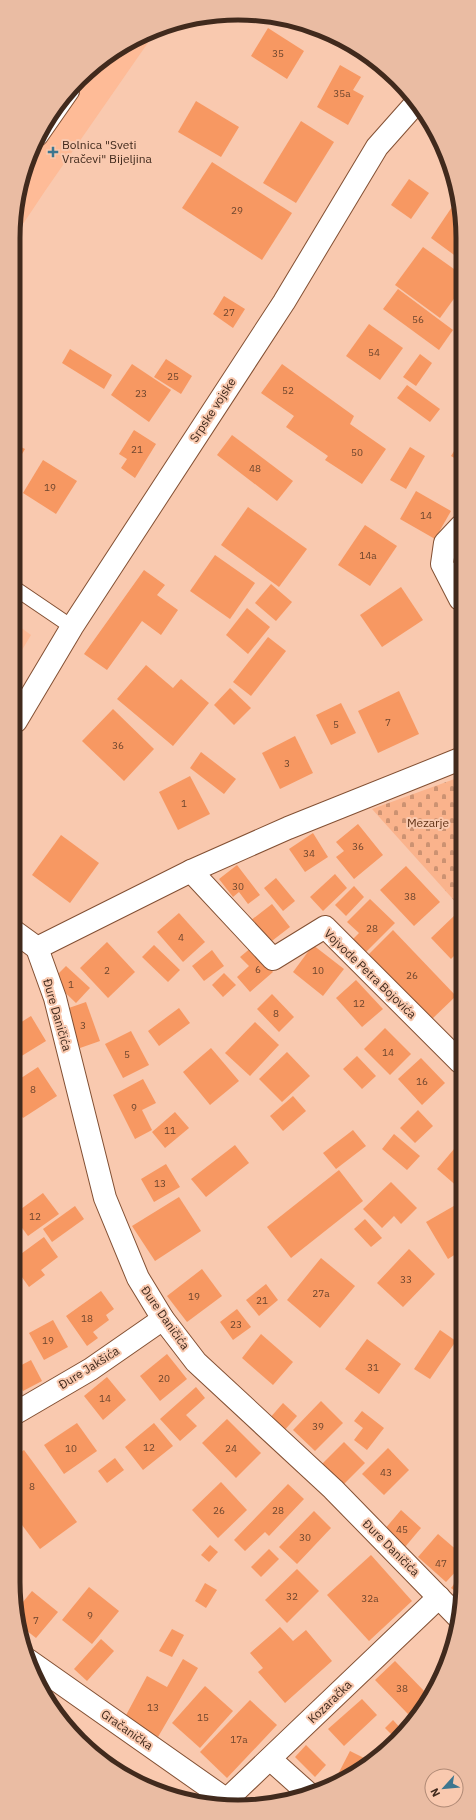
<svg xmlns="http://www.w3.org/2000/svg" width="476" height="1820" viewBox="0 0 476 1820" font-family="'IBM Plex Sans',sans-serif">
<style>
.built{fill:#febb97}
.cemetery{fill:url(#cemetery-stones)}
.building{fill:#f79862}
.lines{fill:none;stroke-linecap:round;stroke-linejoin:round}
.lane-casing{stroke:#835033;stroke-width:16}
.street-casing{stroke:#835033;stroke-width:24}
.secondary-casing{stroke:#835033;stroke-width:24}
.lane{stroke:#fff;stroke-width:14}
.street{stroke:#fff;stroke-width:22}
.secondary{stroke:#fff;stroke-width:22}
.poi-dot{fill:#3d768f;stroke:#f9c9af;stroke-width:1.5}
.labels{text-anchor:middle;stroke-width:4;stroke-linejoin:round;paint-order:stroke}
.number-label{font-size:10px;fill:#6e462e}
.poi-label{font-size:12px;fill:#412a1d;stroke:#f9c9af;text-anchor:start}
.street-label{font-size:12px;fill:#412a1d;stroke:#f9c9af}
.park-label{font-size:12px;fill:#623317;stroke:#f9c9af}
.rim{fill:none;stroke:#412a1d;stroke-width:5}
</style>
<defs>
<pattern id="cemetery-stones" width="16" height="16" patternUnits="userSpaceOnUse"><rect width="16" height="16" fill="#fab38c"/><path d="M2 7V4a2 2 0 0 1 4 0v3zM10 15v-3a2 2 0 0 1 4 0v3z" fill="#cc9272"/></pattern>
</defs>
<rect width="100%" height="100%" fill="#f9c9af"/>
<g class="built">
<polygon points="154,34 45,191 17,233 17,194 51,113 113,51"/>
<polygon points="16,624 31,635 16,660"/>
</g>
<polygon class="cemetery" points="460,777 460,907 372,809"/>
<g class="building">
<polygon points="268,28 304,51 287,79 251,56"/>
<polygon points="340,65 361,77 353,90 364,96 348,125 317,107"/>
<polygon points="196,101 239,127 221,157 178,132"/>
<polygon points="301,121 334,142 296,203 263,183"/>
<polygon points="212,162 292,213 262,260 182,208"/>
<polygon points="409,179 429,193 411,219 391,205"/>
<polygon points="454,204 461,209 461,260 431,238"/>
<polygon points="423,247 461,274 461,289 440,318 395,285"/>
<polygon points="398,289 453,330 439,350 383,309"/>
<polygon points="224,296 245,309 233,328 213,314"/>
<polygon points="369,324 403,348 380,380 346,356"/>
<polygon points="70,349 112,375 104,389 62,363"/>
<polygon points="420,354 432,363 416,386 403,377"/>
<polygon points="166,359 192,376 181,394 154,377"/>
<polygon points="132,364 171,390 149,422 111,395"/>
<polygon points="282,364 354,416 350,424 386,449 362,484 325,460 328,456 286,427 294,416 261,393"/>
<polygon points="407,385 440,409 430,422 397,398"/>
<polygon points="134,430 156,444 135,478 121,468 127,459 119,454"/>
<polygon points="232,435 293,481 277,501 217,455"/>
<polygon points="461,440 461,462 451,456"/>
<polygon points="17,445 25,449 16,464"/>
<polygon points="410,447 425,456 406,489 390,480"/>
<polygon points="43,460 77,481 56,514 23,493"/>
<polygon points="416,491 451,511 435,539 400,519"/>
<polygon points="248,507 307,549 279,587 221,545"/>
<polygon points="365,525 397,546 370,586 338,565"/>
<polygon points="215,555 255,583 230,619 190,591"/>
<polygon points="144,570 165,585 157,595 178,610 161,635 142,621 107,670 84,654"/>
<polygon points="271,584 292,602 276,621 255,603"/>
<polygon points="401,587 423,620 382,647 360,615"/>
<polygon points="247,608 270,627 248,654 226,635"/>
<polygon points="268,637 286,651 251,696 233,682"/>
<polygon points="146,665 173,688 181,679 209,703 173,746 117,699"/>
<polygon points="230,688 251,708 234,725 214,705"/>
<polygon points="399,691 419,734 378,753 358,711"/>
<polygon points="341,703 356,733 331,745 316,715"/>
<polygon points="113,709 154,749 124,781 82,741"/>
<polygon points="295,736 313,773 280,789 262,753"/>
<polygon points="201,752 236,779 224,794 190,768"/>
<polygon points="190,776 210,814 178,830 159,792"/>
<polygon points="358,824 383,855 354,879 336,857 344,851 336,842"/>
<polygon points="313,833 328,857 305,872 289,849"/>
<polygon points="61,835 99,863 70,903 32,875"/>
<polygon points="237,865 260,895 248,904 239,892 233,897 219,879"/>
<polygon points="406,866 440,902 414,926 380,890"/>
<polygon points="335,874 347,888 323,911 310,897"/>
<polygon points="276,878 295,901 283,911 264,888"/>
<polygon points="354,886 364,897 346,916 335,905"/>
<polygon points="370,899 395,923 362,956 349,943 359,933 347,922"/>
<polygon points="272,904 290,927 268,944 250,921"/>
<polygon points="179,913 205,942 183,962 157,932"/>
<polygon points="455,915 460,921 460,950 451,959 431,938"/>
<polygon points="393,930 456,996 431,1020 368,955"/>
<polygon points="107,942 135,972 108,998 80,968"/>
<polygon points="154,945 180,970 168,982 142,957"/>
<polygon points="313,945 344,969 323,996 293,972"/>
<polygon points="252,947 273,972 250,992 237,977 249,966 240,957"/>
<polygon points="212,950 224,966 204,981 192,966"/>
<polygon points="66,966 90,988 76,1003 52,980"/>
<polygon points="224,973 236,985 223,997 212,985"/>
<polygon points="356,980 383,1009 362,1027 336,998"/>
<polygon points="272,994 294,1017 279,1032 257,1009"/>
<polygon points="86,1002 100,1041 80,1048 66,1009"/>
<polygon points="179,1008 190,1023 159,1046 148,1031"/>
<polygon points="31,1016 46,1041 15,1060 15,1026"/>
<polygon points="255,1022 279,1045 250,1076 225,1053"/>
<polygon points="385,1028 411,1054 390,1075 364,1049"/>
<polygon points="131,1031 149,1065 123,1078 105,1044"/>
<polygon points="211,1048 239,1081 210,1105 183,1072"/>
<polygon points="287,1052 310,1076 282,1102 259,1079"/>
<polygon points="357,1056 376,1076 362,1089 343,1069"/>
<polygon points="421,1058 445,1083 422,1105 398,1079"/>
<polygon points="38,1067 57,1096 23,1118 14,1105 15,1082"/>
<polygon points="143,1079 156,1103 142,1110 152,1130 135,1139 113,1095"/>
<polygon points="293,1096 306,1111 283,1131 270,1116"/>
<polygon points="418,1110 433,1126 415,1143 400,1128"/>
<polygon points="175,1112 189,1128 165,1148 152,1132"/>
<polygon points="353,1130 366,1146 336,1169 323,1153"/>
<polygon points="394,1134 420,1156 407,1170 382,1149"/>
<polygon points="460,1142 459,1188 437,1169"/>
<polygon points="235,1145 249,1163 206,1197 191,1179"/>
<polygon points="166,1164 180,1187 154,1202 141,1179"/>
<polygon points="339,1170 363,1201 291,1258 267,1227"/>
<polygon points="391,1182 417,1208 401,1224 394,1216 382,1228 363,1209"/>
<polygon points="43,1193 59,1214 28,1236 14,1217 14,1214"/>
<polygon points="179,1197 201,1231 155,1261 132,1226"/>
<polygon points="459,1203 459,1252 448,1259 426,1222"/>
<polygon points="75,1206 84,1219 52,1242 43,1229"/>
<polygon points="365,1219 382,1238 371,1247 354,1229"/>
<polygon points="44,1237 58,1257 41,1270 45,1275 29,1287 14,1266 14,1259"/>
<polygon points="409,1249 435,1274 403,1307 377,1283"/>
<polygon points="321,1258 355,1286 320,1328 287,1300"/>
<polygon points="202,1269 222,1296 187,1322 167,1296"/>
<polygon points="266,1284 278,1300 259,1316 246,1300"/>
<polygon points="101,1291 114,1309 106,1315 109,1320 93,1332 98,1338 87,1346 66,1316"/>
<polygon points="237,1309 251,1327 233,1340 220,1322"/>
<polygon points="53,1320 68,1347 44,1360 29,1333"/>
<polygon points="14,1327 19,1335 14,1339"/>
<polygon points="440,1330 456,1341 430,1379 414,1369"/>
<polygon points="261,1334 293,1362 273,1385 242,1358"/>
<polygon points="367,1339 401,1364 379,1394 345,1369"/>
<polygon points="167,1354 187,1379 160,1401 140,1376"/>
<polygon points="31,1360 42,1381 23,1391 14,1373 14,1369"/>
<polygon points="107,1377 126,1400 103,1420 84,1396"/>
<polygon points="196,1387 205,1398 186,1415 197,1426 180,1441 160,1419"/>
<polygon points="321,1401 343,1423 315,1451 293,1430"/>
<polygon points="283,1403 297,1416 283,1432 269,1419"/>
<polygon points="362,1411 384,1428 367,1450 354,1440 363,1428 354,1421"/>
<polygon points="227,1419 261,1453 236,1478 202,1443"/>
<polygon points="77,1423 97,1451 64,1474 44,1445"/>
<polygon points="154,1423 173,1446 143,1470 125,1447"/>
<polygon points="344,1442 365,1463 338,1490 317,1469"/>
<polygon points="388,1448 409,1470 384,1495 362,1474"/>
<polygon points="24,1450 77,1522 40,1549 13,1513 13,1458"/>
<polygon points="115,1458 124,1470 107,1483 98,1471"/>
<polygon points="221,1482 247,1510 218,1538 192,1510"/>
<polygon points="288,1484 304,1499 269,1536 265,1532 245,1551 234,1540"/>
<polygon points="401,1510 421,1528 405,1547 384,1530"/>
<polygon points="314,1511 331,1528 297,1564 279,1547"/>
<polygon points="438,1534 459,1552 459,1568 446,1582 418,1557"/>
<polygon points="210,1545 218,1552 209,1562 201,1555"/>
<polygon points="269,1549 279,1559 261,1577 251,1567"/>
<polygon points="371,1555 412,1601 369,1641 327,1595"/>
<polygon points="297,1569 319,1591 287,1623 265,1600"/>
<polygon points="459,1578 459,1594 451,1588"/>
<polygon points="205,1583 217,1590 206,1608 195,1601"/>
<polygon points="89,1587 119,1611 92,1644 62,1620"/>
<polygon points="32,1591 58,1612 36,1638 22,1627 18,1608"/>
<polygon points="280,1627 293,1641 306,1630 332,1661 285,1703 258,1672 263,1668 250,1653"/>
<polygon points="172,1629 184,1635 172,1657 159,1651"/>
<polygon points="101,1639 114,1651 87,1681 74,1669"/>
<polygon points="183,1659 198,1668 158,1737 124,1719 147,1676 167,1687"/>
<polygon points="395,1661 428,1695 408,1714 375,1680"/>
<polygon points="205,1686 233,1711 200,1748 172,1723"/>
<polygon points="362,1699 377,1715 344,1746 328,1729"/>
<polygon points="250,1700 277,1725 227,1778 200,1752"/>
<polygon points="393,1720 403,1731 395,1738 385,1728"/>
<polygon points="66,1725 77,1734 76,1736 69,1731"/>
<polygon points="306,1745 326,1765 315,1777 295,1757"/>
<polygon points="350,1751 372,1762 335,1780"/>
<polygon points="137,1774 156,1787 155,1788 139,1784 134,1780"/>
</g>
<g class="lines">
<defs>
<g id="lane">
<polyline points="40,138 72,92"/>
<polyline points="16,589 72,627"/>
</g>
<g id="street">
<polyline points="460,599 442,564 445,543 461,526"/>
<polyline points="191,871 273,959 325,927 460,1062"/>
<polyline points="37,948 55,998 105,1198 138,1278 163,1319 196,1362 333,1489 459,1618"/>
<polyline points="14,1414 91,1369 163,1319"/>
<polyline points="28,1660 227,1800"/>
<polyline points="270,1759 308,1793"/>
<polyline points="220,1806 439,1597"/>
</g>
<g id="secondary">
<polyline points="16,721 72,627 284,302 377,147 416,103"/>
<polyline points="15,932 37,948 191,871 288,828 460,759"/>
</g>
</defs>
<use href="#lane" class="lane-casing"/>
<use href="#street" class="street-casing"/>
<use href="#secondary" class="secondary-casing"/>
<use href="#lane" class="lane"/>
<use href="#street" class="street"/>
<use href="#secondary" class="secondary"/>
</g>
<path class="poi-dot" d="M51 146h4v4h4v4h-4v4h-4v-4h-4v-4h4z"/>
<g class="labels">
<g class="number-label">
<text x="278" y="57">35</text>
<text x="342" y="97">35a</text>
<text x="237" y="214">29</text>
<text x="229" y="316">27</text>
<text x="418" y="323">56</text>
<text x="374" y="356">54</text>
<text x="173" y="380">25</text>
<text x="288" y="394">52</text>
<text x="141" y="397">23</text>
<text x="137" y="453">21</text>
<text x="357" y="456">50</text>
<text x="255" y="472">48</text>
<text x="50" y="491">19</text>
<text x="426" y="519">14</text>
<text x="368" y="559">14a</text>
<text x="388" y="726">7</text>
<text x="336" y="728">5</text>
<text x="118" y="749">36</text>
<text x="287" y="767">3</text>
<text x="184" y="807">1</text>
<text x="358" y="850">36</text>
<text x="309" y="857">34</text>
<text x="238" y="890">30</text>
<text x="410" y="900">38</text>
<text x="372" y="932">28</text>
<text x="181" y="941">4</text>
<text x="258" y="973">6</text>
<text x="107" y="974">2</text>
<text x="318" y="974">10</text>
<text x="412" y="979">26</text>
<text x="71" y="988">1</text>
<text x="359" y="1007">12</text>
<text x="276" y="1017">8</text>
<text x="83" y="1029">3</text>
<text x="388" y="1056">14</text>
<text x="127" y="1058">5</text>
<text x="422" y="1085">16</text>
<text x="33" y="1093">8</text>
<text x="134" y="1111">9</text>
<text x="170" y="1134">11</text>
<text x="160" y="1187">13</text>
<text x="35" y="1220">12</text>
<text x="406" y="1283">33</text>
<text x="321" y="1297">27a</text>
<text x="194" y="1300">19</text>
<text x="262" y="1304">21</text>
<text x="87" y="1322">18</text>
<text x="236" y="1328">23</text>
<text x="48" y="1344">19</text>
<text x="373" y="1371">31</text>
<text x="164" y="1382">20</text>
<text x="105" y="1402">14</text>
<text x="318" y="1430">39</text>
<text x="149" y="1451">12</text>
<text x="71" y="1452">10</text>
<text x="231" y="1452">24</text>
<text x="386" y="1476">43</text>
<text x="32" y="1490">8</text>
<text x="219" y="1514">26</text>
<text x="278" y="1514">28</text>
<text x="402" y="1533">45</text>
<text x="305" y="1541">30</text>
<text x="441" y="1567">47</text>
<text x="292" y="1600">32</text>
<text x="370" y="1602">32a</text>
<text x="90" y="1619">9</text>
<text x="36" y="1624">7</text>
<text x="402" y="1692">38</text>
<text x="153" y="1711">13</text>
<text x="203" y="1721">15</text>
<text x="239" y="1743">17a</text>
</g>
<g class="poi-label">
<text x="62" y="149">Bolnica "Sveti<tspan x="62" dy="14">Vračevi" Bijeljina</tspan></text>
</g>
<g class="street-label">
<text transform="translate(213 410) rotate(-57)" y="4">Srpske vojske</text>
<text transform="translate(370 974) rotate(44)" y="4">Vojvode Petra Bojovića</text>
<text transform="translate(57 1015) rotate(74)" y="4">Đure Daničića</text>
<text transform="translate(165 1318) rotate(55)" y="4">Đure Daničića</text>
<text transform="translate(89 1368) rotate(-32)" y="4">Đure Jakšića</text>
<text transform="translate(391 1548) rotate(45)" y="4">Đure Daničića</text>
<text transform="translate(330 1702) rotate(-44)" y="4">Kozaračka</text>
<text transform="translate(127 1730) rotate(35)" y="4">Gračanička</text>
</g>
<g class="park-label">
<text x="428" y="827">Mezarje</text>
</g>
</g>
<path d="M0 0H476V1820H0ZM238 20H238A218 218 0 0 1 456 238V1582A218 218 0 0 1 238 1800H238A218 218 0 0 1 20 1582V238A218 218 0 0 1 238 20Z" fill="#eabca3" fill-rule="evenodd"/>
<path class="rim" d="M238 20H238A218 218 0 0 1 456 238V1582A218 218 0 0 1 238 1800H238A218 218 0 0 1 20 1582V238A218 218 0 0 1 238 20Z"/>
<g transform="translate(444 1788) rotate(243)"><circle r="19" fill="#f9c9af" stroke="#af8975"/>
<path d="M0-3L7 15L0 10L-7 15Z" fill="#3d768f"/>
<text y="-6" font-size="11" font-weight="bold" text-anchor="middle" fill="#412a1d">N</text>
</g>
</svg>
